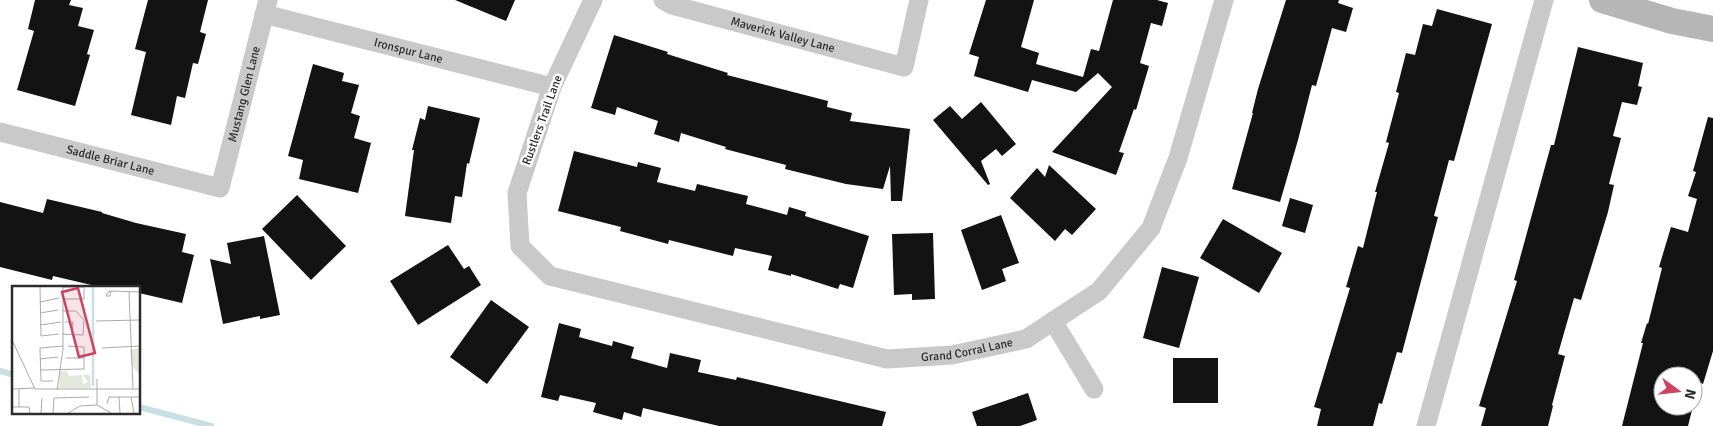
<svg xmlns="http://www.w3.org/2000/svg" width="1713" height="426" viewBox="0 0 1713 426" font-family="Signika,sans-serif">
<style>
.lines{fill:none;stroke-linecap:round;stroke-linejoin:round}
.stream{stroke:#c9dfe6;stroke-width:6}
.building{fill:#131313;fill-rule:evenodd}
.street{stroke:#c9c9c9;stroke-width:19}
.secondary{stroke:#b6b6b6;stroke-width:26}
.labels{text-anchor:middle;stroke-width:5;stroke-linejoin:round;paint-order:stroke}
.street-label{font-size:12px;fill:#2c2c2c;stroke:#fff}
.inset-river{fill:none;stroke:#c9dfe6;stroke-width:2.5}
.inset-road{fill:none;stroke:#ababab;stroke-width:1}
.view{fill:#ce4262;fill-opacity:0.15;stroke:#ce4262;stroke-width:2.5}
.inset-edge{fill:none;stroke:#2c2c2c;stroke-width:2.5}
</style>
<rect width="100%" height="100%" fill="#fff"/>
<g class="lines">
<g class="stream">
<polyline points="0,371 14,375"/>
<polyline points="139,407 211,426"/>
</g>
</g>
<g class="building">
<polygon points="35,0 71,0 69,5 83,8 78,26 94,30 87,54 90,55 75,106 17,90 34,31 28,29"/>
<polygon points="148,0 208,0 200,32 206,34 198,64 193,63 185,98 177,96 171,125 131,115 146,52 135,49"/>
<polygon points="455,0 515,0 506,21"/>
<polygon points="986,0 1034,0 1021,47 1039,53 1036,64 1083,77 1091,49 1099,51 1113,0 1157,0 1168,3 1162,26 1151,23 1140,63 1149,66 1136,110 1134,109 1119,152 1124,153 1116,175 1052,152 1112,87 1098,73 1076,92 1032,80 1028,92 974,76 979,57 969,54"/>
<polygon points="1286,0 1339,0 1338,3 1353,8 1346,32 1332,28 1316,86 1312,85 1298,140 1280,202 1232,189 1253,113 1252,113 1258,89"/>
<polygon points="1437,9 1492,24 1454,161 1449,160 1434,216 1438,217 1402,353 1397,352 1382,404 1379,403 1373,426 1317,426 1321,409 1314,407 1350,288 1346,287 1358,246 1363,248 1377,192 1375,192 1389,143 1386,142 1399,93 1396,92 1406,53 1415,55 1423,24 1432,26"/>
<polygon points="614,35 668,52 667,54 728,73 727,75 828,101 827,107 852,113 850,121 910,129 902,201 891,201 890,166 883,189 846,184 785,169 786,165 725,149 726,147 681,133 679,142 654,134 658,121 617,107 615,115 591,108"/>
<polygon points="1578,47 1643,63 1638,86 1642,87 1637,105 1622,102 1613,136 1621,138 1609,184 1614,185 1608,212 1581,300 1574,298 1558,354 1565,356 1552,405 1553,406 1548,426 1481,426 1486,408 1479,406 1517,281 1514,280 1551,145 1554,145"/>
<polygon points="313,64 344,73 342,81 359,85 351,113 360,116 354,138 371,143 358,193 299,179 303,160 288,156"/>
<polygon points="981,102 1016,144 1002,156 996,149 981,161 990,184 988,185 933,120 950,106 962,119"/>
<polygon points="428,106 480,118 469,164 467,163 462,197 455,196 451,223 405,216 414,150 412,150 420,118 425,120"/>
<path d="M1708,117l5,1v233l-10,33 -4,-2 -11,44h-66l21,-83h-2l6,-20 1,1 14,-56 -3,-1 12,-40 17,5 9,-33 -9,-3 8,-24 -3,-1zM1663,376h30v30h-30z"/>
<polygon points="574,151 637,167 638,162 661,168 657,182 695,191 697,184 748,196 746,204 787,215 789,207 806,212 805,216 869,236 853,288 840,284 838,289 791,274 791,276 768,270 772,256 735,248 733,256 669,240 668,244 620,231 621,227 558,211"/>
<polygon points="1049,165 1096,209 1072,235 1065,229 1055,241 1010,198 1037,168 1045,177"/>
<polygon points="297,195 346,246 311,280 262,229"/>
<polygon points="1290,198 1313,205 1305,233 1282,226"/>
<polygon points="47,199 102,212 102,213 136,223 186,234 182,252 194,255 182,303 139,293 139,287 100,287 53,276 52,280 0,267 0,202 43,213"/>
<polygon points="1001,215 1019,263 1002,269 1006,281 982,290 961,230"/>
<polygon points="1223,219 1282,253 1259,293 1200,258"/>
<polygon points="933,233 935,299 912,300 912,294 894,295 892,234"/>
<polygon points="264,236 280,315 260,319 260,316 223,324 210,259 231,264 227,243"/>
<polygon points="448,245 464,269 469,266 481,285 418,325 390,281"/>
<polygon points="1162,267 1199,277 1179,348 1143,338"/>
<polygon points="491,300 529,327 487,384 450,357"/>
<polygon points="559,323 581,329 579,337 612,346 613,341 634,347 631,358 667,368 670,353 701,360 698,372 736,380 737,377 886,412 882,426 719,426 643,408 641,417 624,412 622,420 593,412 596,403 560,395 558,401 541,397"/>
<rect x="1173" y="358" width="45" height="45"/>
<polygon points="1028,393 1037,420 1020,426 977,426 972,412"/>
</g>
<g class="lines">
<g class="street">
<path id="s1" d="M593,0l-41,87 -35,106 3,53 30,30 337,83 65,-4 74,-16 73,-48 52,-63 27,-70 46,-158"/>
<path id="s2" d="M663,0l9,5 232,62 15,-67"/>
<path id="s3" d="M264,14l288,73"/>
<path id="s4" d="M0,132l220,56 48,-188"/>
<polyline points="1053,321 1094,389"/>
<polyline points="1426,426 1544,0"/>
</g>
<polyline class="secondary" points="1602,0 1672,21 1713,29"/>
</g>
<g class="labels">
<g class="street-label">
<text dy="4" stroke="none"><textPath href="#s2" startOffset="125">Maverick Valley Lane</textPath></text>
<text dy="4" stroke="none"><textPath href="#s3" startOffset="149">Ironspur Lane</textPath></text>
<text dy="4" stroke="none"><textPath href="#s4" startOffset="324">Mustang Glen Lane</textPath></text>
<text transform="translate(542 120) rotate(-70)" y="4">Rustlers Trail Lane</text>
<text dy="4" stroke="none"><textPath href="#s4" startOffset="114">Saddle Briar Lane</textPath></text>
<text dy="4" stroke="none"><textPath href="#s1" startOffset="731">Grand Corral Lane</textPath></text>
</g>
</g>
<g transform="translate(12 286)">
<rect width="128" height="128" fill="#fff"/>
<path d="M127,62v25l-7,-7 -2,-16zM47,85h8l2,5 13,-1 1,9 5,-2 -5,-7h7l1,13h-32z" fill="#e4e8db"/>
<path class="inset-river" d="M81,0v100"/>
<path class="inset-road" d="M28,0l1,50 18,-2M51,1h21v12h-21M99,5l-1,5h-4l2,-4 3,-1 29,1M117,6l4,97M28,16l19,-4M50,25h14l8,9 -1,15 -21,-1M28,27l18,-3M84,35l44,-1M53,36h8l-1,12M28,39l21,-3M0,54l23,49h105M90,62l38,-2M54,72h18M28,73l18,-2M28,84l44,-1v-22l-16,-1M85,93v26M41,95h-12l-1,-33 23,-2M0,103l23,-1M45,104l6,-41v-63M107,111l1,16M119,111l3,16M95,118l2,-7h31M0,121h17l1,6M7,121v-18M29,127l1,-15M41,127l1,-15 35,-1M56,127l12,-7 17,-1 14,8"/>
<path class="view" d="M66,2l17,65 -16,4 -17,-65z"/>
<rect width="128" height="128" class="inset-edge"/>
</g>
<g transform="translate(1678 391) rotate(105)"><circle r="24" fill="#ffffff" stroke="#ababab"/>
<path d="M0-4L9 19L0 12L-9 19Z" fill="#ce4262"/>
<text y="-8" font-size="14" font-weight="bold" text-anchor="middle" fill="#2c2c2c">N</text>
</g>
</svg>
